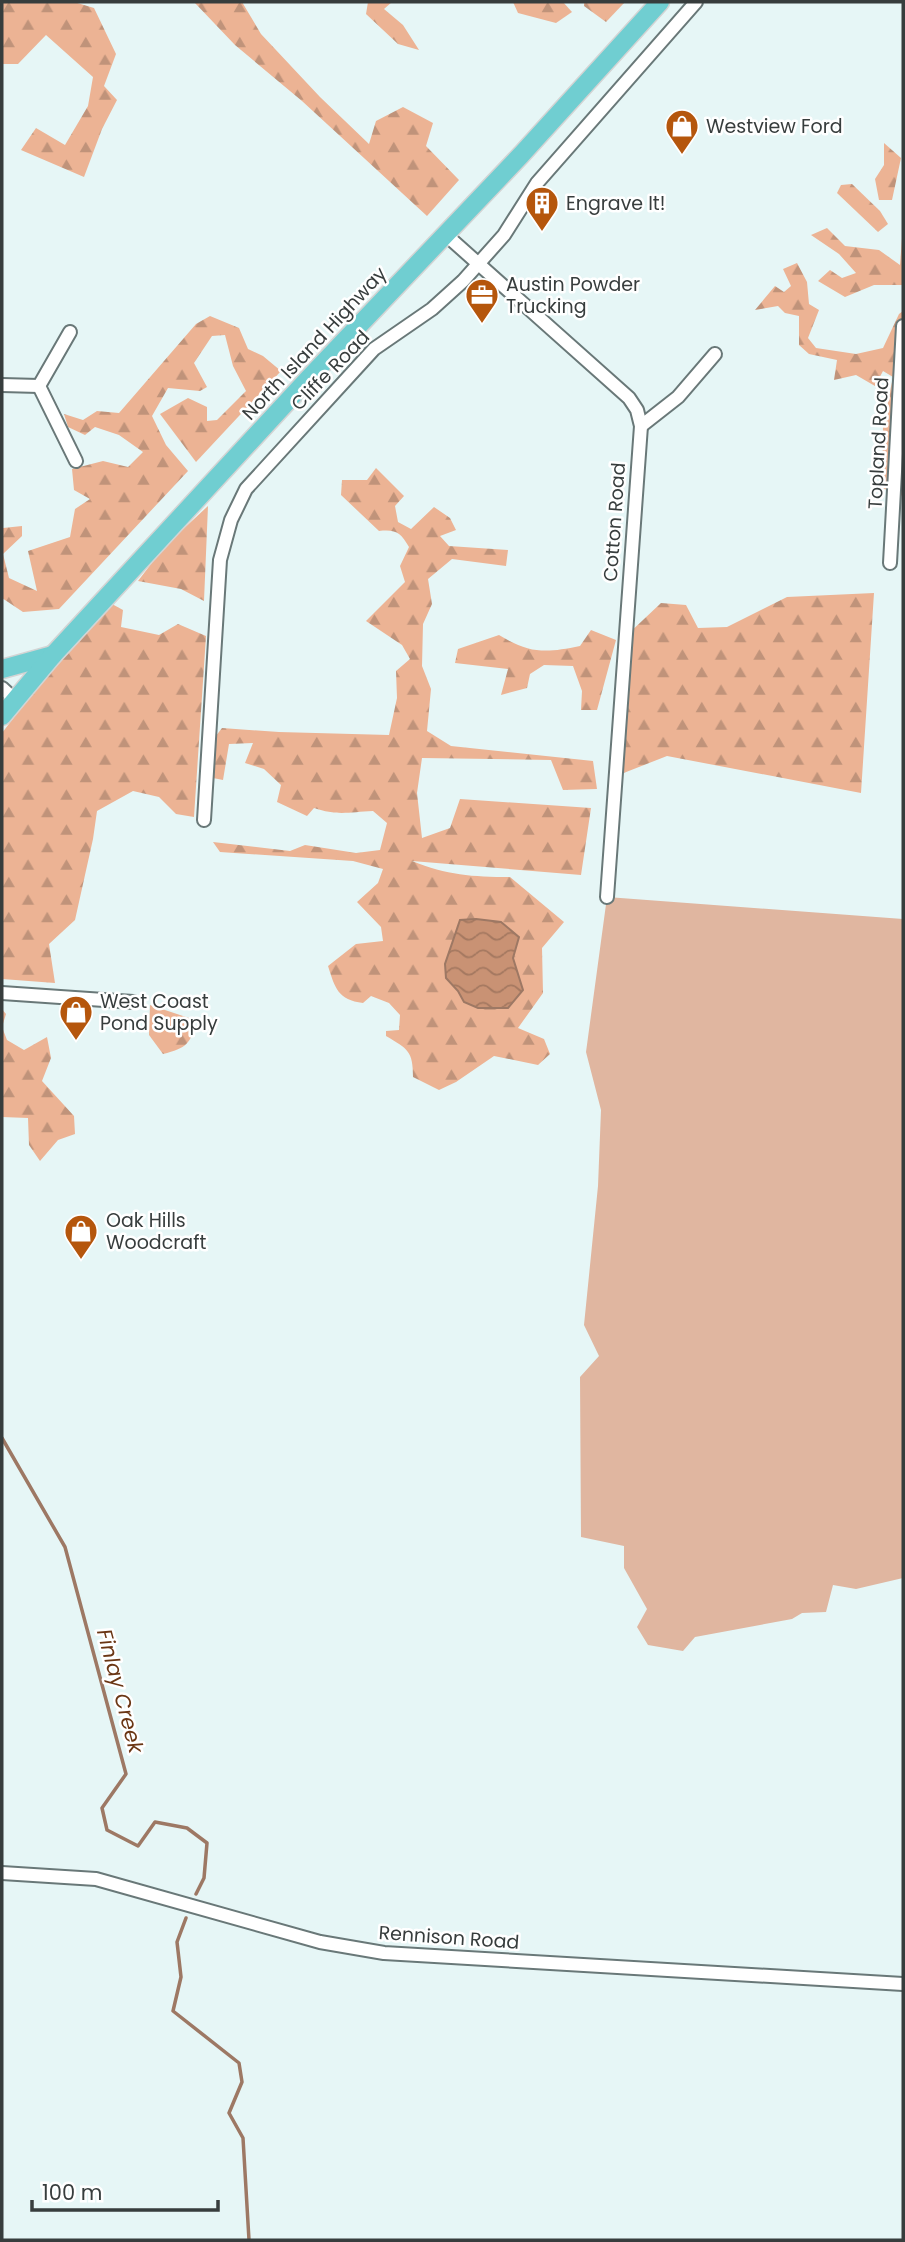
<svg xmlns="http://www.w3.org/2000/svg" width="905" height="2242" viewBox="0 0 905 2242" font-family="Poppins,sans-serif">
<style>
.green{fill:#e0b6a0}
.forest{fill:url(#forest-firs);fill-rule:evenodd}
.water{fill:url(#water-waves);stroke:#9d7864;stroke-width:2}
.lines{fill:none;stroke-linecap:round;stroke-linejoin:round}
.stream{stroke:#9d7864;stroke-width:3.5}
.street-casing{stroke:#697878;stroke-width:16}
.primary-casing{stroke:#d3d4d4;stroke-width:21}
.street{stroke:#fff;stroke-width:12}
.primary{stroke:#70ced1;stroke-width:18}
.labels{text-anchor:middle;stroke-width:5;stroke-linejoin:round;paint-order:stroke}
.poi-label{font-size:19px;fill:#373d3d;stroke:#fff;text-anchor:start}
.street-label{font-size:19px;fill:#373d3d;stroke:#fff}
.water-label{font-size:21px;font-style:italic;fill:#6a3614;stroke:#fff}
</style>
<defs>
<pattern id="forest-firs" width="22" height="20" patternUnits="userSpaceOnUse" patternTransform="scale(1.75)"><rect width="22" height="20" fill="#ecb394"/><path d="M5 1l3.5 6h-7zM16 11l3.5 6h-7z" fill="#c0937a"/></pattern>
<pattern id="water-waves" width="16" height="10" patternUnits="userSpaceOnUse" patternTransform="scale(1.75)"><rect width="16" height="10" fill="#c99274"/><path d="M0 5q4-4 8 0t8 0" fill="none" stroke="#a47860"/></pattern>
</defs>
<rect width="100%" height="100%" fill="#e6f6f6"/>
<polygon class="green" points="607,897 903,919 903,1578 856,1589 833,1585 826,1612 802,1613 792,1619 695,1637 683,1651 648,1645 637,1627 647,1609 624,1568 624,1546 581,1537 580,1377 599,1356 584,1325 598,1186 601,1110 586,1052"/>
<g class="forest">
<polygon points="2,2 74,2 94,8 116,54 104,86 117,100 102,129 84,177 21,150 36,128 65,145 88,106 93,77 46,35 18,64 2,64"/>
<polygon points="194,2 242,2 261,34 320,97 369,144 376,121 403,107 433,123 426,146 459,180 427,216 302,101 235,45"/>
<polygon points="368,2 392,2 384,9 403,25 419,50 398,44 366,14"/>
<polygon points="513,2 563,2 572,12 556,23 518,13"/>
<polygon points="584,2 625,2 606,22 584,6"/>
<polygon points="884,143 901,158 892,200 879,200 875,179 884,165"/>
<polygon points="852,184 880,211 888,224 878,232 837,193 841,185"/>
<polygon points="903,225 903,285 874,285 845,297 818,281 830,270 842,278 856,273 839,254 811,235 827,228 845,246 879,250 900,265"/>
<polygon points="797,263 807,282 809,304 819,310 808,338 816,348 856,354 883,348 899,314 903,311 903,496 882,488 883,426 893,377 883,371 875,386 856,375 834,380 837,360 809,354 799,345 799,316 785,313 778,306 755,310 775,286 784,292 791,286 783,269"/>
<polygon points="210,316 239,328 248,349 263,356 281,371 196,462 160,414 188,398 207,407 207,421 217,420 246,391 233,366 225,335 212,336 194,363 207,387 200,391 168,388 152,416 166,445 188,471 59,609 23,612 2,598 2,469 3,528 22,526 22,536 3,554 9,578 37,591 28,551 70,537 75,509 90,499 74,490 72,469 103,461 128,467 143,452 119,435 95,427 85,435 68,427 64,414 83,420 97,411 119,413 196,324"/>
<path d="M376,468l28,28 -9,10 3,16 13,7 23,-22 16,11 6,12 -16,6 9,10 59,4 -2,16 -54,-7 -24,20 4,25 -9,20 -1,42 9,23 -4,42 24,15 142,15 4,28 -34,1 -12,-30 -129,-2 -5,35 5,45 28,-10 10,-29 131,9 -10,67 -169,-14c35,14 60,16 98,16l54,45 -22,26 1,45 -25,35 26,11 6,15 -12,11 -44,-9 -38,26 -17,8 -26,-13c0,-26 -5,-28 -27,-41v-5l13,-1 1,-15 -11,-12 -18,-7 -8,7c-25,-3 -28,-15 -35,-37l28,-22 27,-3 -2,-14 -24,-25 21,-19 5,-14 -30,-8 -133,-9 -7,-10 77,9 15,-6 51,8 24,-3 7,-27 -14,-12c-24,1 -36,5 -59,-3l-7,8 -30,-14 4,-17 -17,-16 -19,-6 8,-20 -24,1 -6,36 -15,-3 4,-36 10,-13 57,4 110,3 8,-37 -1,-27 14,-12 -8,-14 -36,-24 39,-39 -5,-16 9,-19c-8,-14 -13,-18 -30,-16l-38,-36 1,-15h25zM513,958l10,32 -59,12 -6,-11z"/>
<polygon points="208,506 204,601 181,589 138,581 164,547"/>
<polygon points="874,593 861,793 667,756 616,776 625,637 661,603 686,605 698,628 727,627 787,597"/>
<polygon points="112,604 123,610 121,627 159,635 178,624 206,636 194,817 176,814 159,797 133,791 97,811 93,839 75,920 49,944 55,983 2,979 2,733 31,695"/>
<path d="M591,630l25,10 -19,70h-16l1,-19 -9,-25 -29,-1 -14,9 -3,14 -26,7 7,-26 -53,-6 3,-14 41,-14c31,19 47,18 81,11z"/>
<path d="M150,1005l45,15c-3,24 -9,28 -32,34l-14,-19z"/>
<polygon points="2,1009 6,1014 2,1027 7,1040 24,1050 47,1037 51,1058 42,1081 74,1116 75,1134 58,1140 40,1161 29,1145 28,1118 2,1117"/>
</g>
<polygon class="water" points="476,919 501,922 519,937 513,958 523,990 508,1008 478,1008 464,1002 458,991 446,978 445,964 460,920"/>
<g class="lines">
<g class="stream">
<polyline points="2,1438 65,1547 126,1774 102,1808 107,1830 138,1846 155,1822 187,1828 207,1843 204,1878 196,1894"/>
<polyline points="186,1918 177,1942 181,1977 173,2011 239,2063 242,2082 229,2113 243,2138 249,2240"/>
</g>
<defs>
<g id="street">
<polyline points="445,234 629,398 637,410 641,426 607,897"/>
<polyline points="2,385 39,386"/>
<polyline points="39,386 76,461"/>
<polyline points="39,386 70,332"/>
<polyline points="641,426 678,397 715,354"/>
<polyline points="890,563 903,326"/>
<polyline points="2,688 15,700"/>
<polyline points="204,820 220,560 231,520 246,489 374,349 432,309 463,281 504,235 537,183 696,2"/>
<polyline points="2,993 133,1002"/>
<polyline points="2,1873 96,1879 320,1942 384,1953 903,1984"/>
</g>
<g id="primary">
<polyline points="2,669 53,655"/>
<polyline points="2,716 53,655 308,379 521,155 660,2"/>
</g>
</defs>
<use href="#street" class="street-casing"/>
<use href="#primary" class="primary-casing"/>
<use href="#street" class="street"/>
<use href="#primary" class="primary"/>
</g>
<defs>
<symbol id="shop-pin" viewBox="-11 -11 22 30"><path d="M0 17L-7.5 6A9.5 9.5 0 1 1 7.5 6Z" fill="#b5560c" stroke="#fff"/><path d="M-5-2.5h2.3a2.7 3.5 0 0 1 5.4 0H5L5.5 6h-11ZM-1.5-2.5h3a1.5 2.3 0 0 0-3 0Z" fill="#fff"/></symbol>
<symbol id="building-pin" viewBox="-11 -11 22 30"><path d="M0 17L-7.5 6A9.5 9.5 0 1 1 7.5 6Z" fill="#b5560c" stroke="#fff"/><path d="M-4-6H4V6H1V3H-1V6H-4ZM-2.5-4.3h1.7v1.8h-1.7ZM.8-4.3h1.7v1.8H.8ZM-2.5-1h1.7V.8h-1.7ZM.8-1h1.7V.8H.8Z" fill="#fff"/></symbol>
<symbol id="office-pin" viewBox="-11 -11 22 30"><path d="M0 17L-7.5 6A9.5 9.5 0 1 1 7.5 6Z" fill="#b5560c" stroke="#fff"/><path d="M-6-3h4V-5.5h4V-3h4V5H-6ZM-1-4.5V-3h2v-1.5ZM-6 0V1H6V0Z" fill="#fff"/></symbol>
</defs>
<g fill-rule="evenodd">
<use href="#shop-pin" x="663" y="107" width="38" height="52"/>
<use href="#building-pin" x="523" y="184" width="38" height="52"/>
<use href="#office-pin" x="463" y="276" width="38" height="52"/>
<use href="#shop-pin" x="57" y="993" width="38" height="52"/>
<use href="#shop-pin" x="62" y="1212" width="38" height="52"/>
</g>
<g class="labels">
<g class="poi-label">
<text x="706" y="133">Westview Ford</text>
<text x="566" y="210">Engrave It!</text>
<text x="506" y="291">Austin Powder<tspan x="506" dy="22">Trucking</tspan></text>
<text x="100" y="1008">West Coast<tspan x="100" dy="22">Pond Supply</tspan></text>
<text x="106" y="1227">Oak Hills<tspan x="106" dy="22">Woodcraft</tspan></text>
</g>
<g class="street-label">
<text transform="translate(314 343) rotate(-47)" y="7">North Island Highway</text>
<text transform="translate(330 370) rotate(-46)" y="7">Cliffe Road</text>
<text transform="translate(878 443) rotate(-87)" y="7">Topland Road</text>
<text transform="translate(614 522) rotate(-86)" y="7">Cotton Road</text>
<text transform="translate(449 1937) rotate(4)" y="7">Rennison Road</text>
</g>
<g class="water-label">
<text transform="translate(120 1691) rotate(75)" y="7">Finlay Creek</text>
</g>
</g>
<rect width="905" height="2242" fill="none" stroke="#373d3d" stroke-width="7"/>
<path d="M32 2200v10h186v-10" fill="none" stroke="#373d3d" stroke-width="3.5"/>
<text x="42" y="2200" font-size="21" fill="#373d3d" stroke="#ffffff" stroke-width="5" paint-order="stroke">100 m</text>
</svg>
